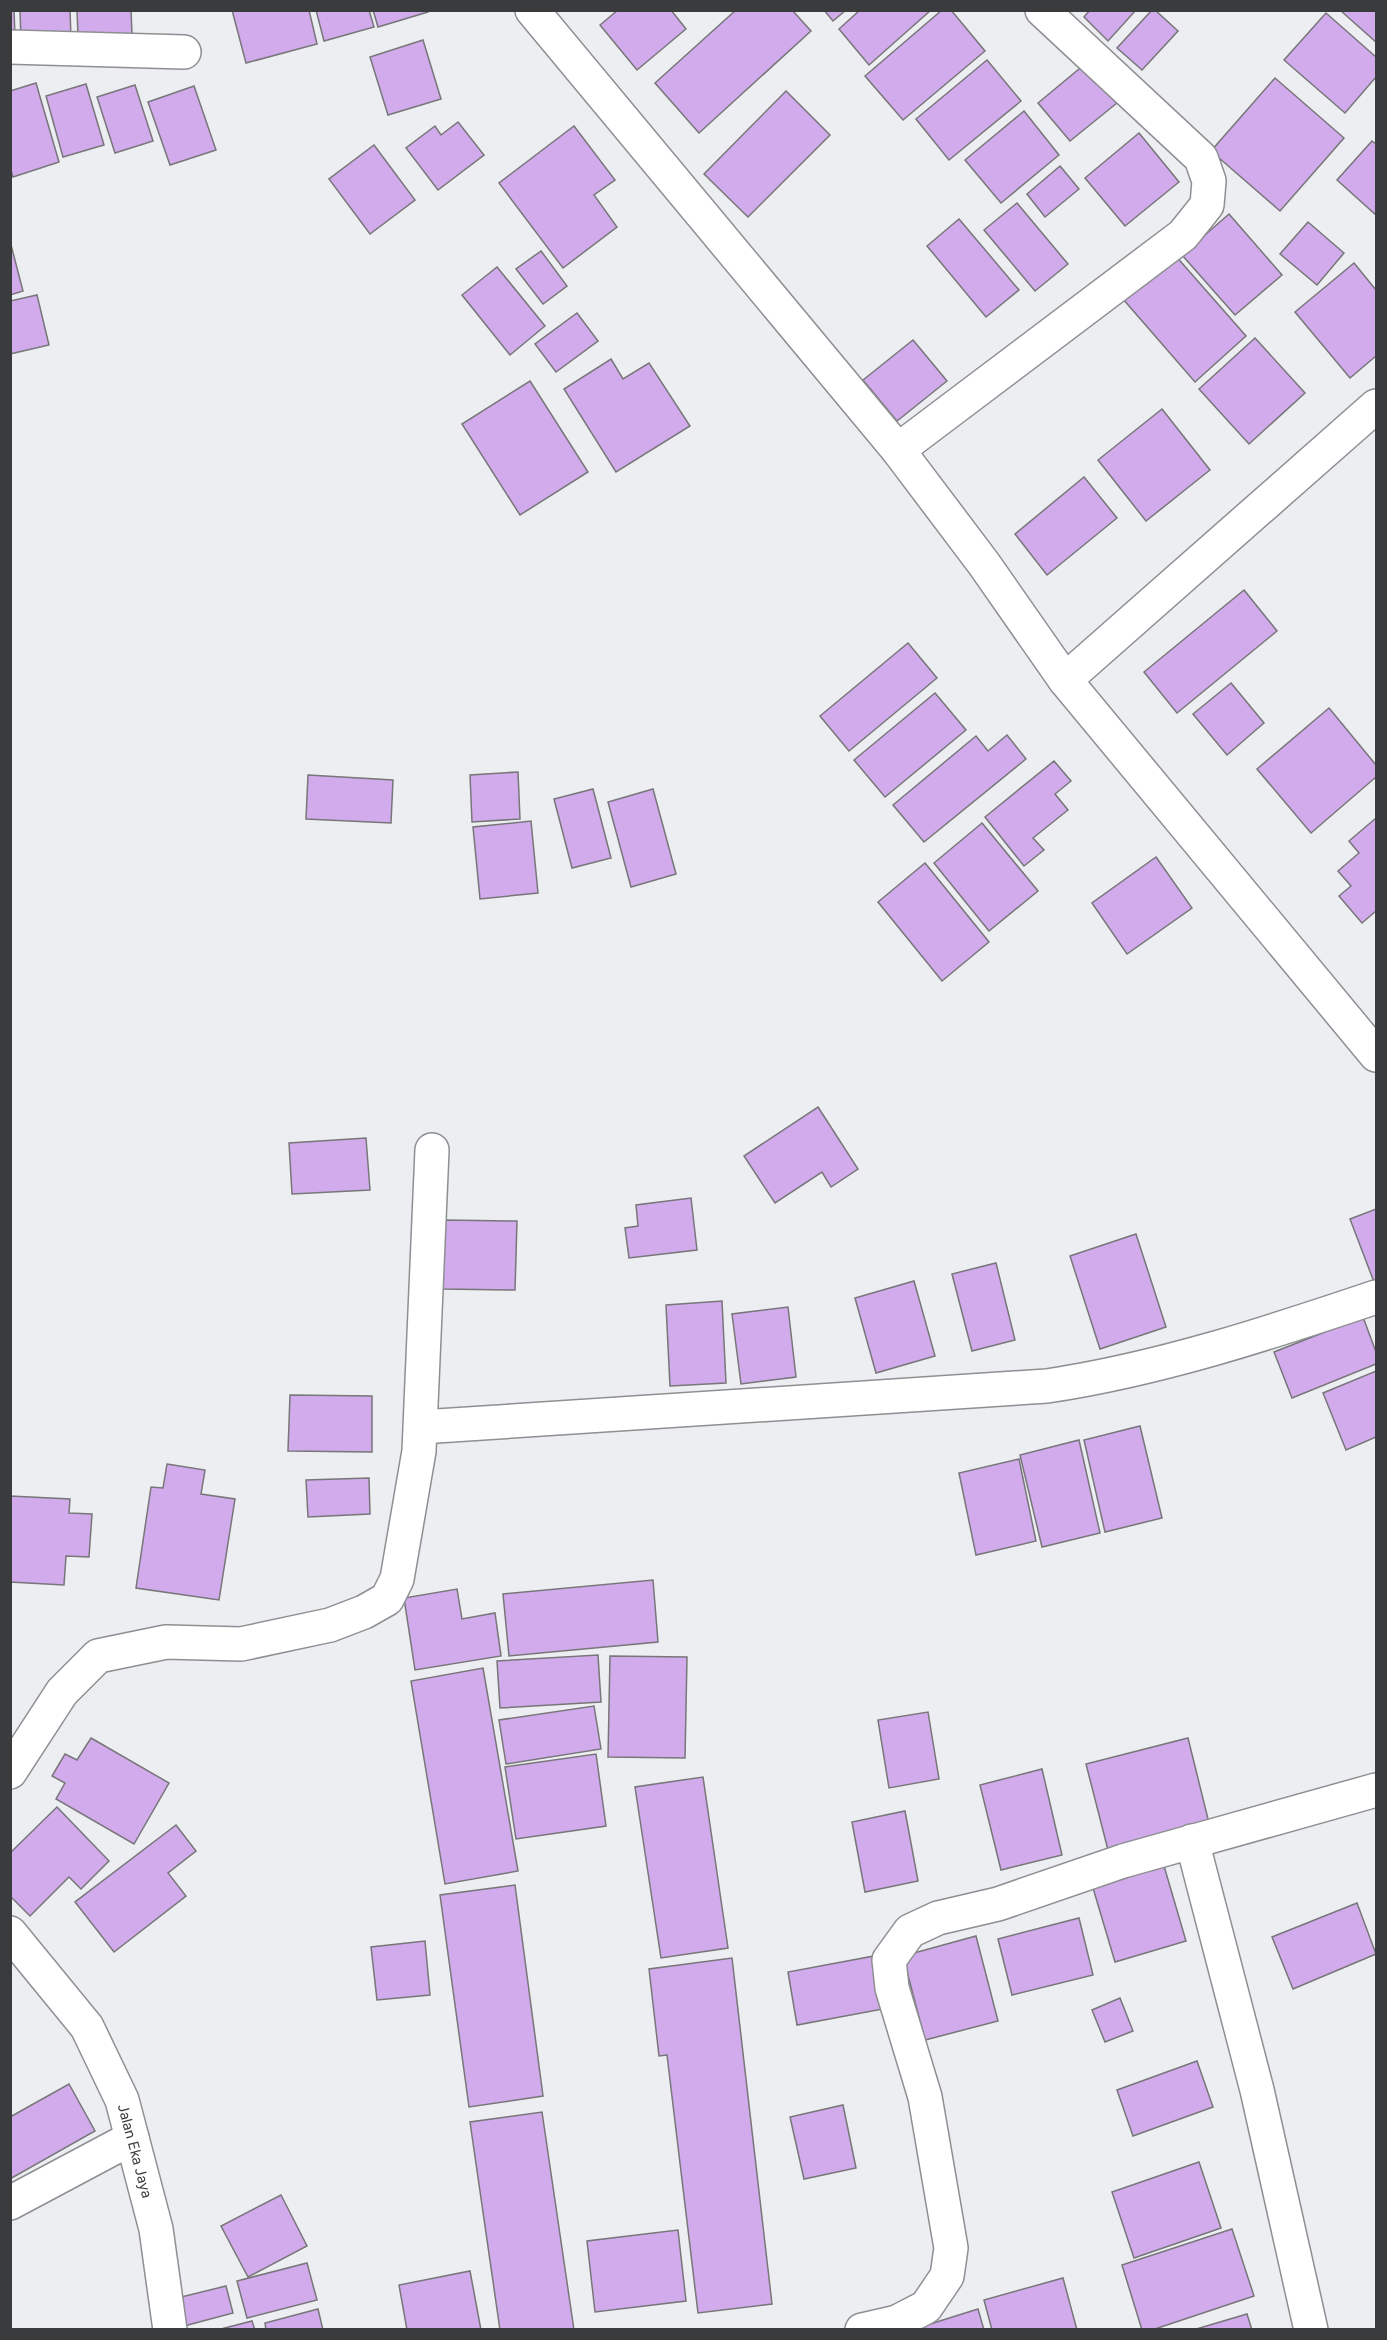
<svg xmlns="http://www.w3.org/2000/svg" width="1387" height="2340" viewBox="0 0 1387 2340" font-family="Figtree,sans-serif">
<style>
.building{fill:#d2abec;stroke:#777679;stroke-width:1.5}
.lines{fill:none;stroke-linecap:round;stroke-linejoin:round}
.street-casing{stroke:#8d8f92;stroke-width:36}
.street{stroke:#fff;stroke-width:33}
.labels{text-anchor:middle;stroke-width:4.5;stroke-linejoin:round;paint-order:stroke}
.street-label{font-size:15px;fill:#3a3b3c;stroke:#fff}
</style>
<rect width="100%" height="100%" fill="#eceef1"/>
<g class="building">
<polygon points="10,10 14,10 15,37 10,37"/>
<polygon points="20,10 70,10 71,38 21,39"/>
<polygon points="77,10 131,10 132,34 78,36"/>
<polygon points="232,10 309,10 317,44 246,63"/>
<polygon points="316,10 369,10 374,27 324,41"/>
<polygon points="373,10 427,10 428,12 378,27"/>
<polygon points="618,10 671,10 686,29 637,70 600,25"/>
<polygon points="736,10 792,10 811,31 699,133 655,83"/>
<polygon points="824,10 846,10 833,21"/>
<polygon points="860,10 931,10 869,65 839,29"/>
<polygon points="942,10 951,10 985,51 903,120 865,76"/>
<polygon points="1090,10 1136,10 1108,41 1084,17"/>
<polygon points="1152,10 1155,10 1178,31 1142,70 1117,48"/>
<polygon points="1376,10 1376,42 1341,11 1341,10"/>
<polygon points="1326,13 1376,57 1376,77 1345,113 1284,60"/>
<polygon points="423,40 441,99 388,115 370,57"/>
<polygon points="987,60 1021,101 949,160 916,119"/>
<polygon points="1085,64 1117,103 1070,141 1038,103"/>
<polygon points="1275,78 1344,138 1280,211 1211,151"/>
<polygon points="36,83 59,162 13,177 10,168 10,91"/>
<polygon points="86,84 104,145 63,157 46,96"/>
<polygon points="135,85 153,141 115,153 97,97"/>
<polygon points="194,86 216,150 170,165 148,102"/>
<polygon points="786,91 830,135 748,217 704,174"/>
<polygon points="1024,111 1059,155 1001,203 965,160"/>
<polygon points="458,122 484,155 438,190 406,148 435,126 441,135"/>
<polygon points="574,126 615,180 594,195 617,227 563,268 499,183"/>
<polygon points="1139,133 1179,182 1125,226 1085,178"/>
<polygon points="1372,141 1376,144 1376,215 1337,180"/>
<polygon points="374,145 415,200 370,234 329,179"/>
<polygon points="1060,166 1079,189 1045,217 1027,194"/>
<polygon points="1017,203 1068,264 1035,291 984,230"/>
<polygon points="1229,214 1282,275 1235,315 1182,255"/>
<polygon points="959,219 1019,290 986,317 927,246"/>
<polygon points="1308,222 1344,253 1317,285 1280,254"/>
<polygon points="10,241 23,291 10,295"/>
<polygon points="541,251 567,286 543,304 516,269"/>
<polygon points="1174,254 1246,336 1195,382 1123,299"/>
<polygon points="1354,263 1376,290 1376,356 1350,378 1295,312"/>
<polygon points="497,267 545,326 510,355 462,295"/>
<polygon points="37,295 49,345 10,354 10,301"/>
<polygon points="577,313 598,341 556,372 535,344"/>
<polygon points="1255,338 1305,393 1249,444 1199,389"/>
<polygon points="913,340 947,381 897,421 863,380"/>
<polygon points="611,359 623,379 649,363 690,426 616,472 564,389"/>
<polygon points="530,381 588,472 520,515 462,424"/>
<polygon points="1162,409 1210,470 1146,521 1098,460"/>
<polygon points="1084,477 1117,518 1047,575 1015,534"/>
<polygon points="1244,590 1277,631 1177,713 1144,672"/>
<polygon points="908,643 937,678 849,751 820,716"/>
<polygon points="1231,683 1264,723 1227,755 1193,714"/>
<polygon points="935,693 966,730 885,797 854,760"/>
<polygon points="1329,708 1376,765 1376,777 1311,833 1257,769"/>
<polygon points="1007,735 1026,759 924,842 893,805 976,736 988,751"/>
<polygon points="1054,761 1071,781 1055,794 1068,810 1033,838 1044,850 1024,866 985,817"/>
<polygon points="518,772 520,819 472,822 470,775"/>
<polygon points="308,775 393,780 391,823 306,819"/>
<polygon points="593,789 611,858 572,868 554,799"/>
<polygon points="653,789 676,874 631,887 608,802"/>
<polygon points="1376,818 1376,911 1362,923 1339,896 1351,886 1338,871 1359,853 1349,841"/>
<polygon points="531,821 538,893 480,899 473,827"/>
<polygon points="982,823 1038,891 989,931 934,863"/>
<polygon points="1156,857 1192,908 1127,954 1092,903"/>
<polygon points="925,863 989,942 942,981 878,902"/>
<polygon points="818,1107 858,1169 831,1187 822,1172 775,1203 744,1156"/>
<polygon points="366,1138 370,1190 292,1194 289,1143"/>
<polygon points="691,1198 697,1250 629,1258 625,1228 638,1226 636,1205"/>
<polygon points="1376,1209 1376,1281 1374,1282 1350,1219"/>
<polygon points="444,1220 517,1221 515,1290 443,1289"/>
<polygon points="1136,1234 1166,1327 1100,1349 1070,1256"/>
<polygon points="996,1263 1015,1340 972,1351 952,1274"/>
<polygon points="914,1281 935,1356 876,1373 855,1298"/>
<polygon points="722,1301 726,1383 670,1386 666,1305"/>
<polygon points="788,1307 796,1377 741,1384 732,1314"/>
<polygon points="1363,1317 1376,1352 1376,1364 1292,1398 1274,1352"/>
<polygon points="1376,1371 1376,1437 1346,1450 1323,1393"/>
<polygon points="290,1395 372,1396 372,1452 288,1451"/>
<polygon points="1140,1426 1162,1518 1105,1532 1084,1440"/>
<polygon points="1079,1440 1100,1533 1042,1547 1020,1455"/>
<polygon points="1019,1459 1036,1541 976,1555 959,1473"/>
<polygon points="167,1464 205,1470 201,1494 235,1499 219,1600 136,1588 151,1487 163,1488"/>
<polygon points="369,1478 370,1514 308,1517 306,1480"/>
<polygon points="10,1496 70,1499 69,1513 92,1514 89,1557 66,1556 64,1585 10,1582"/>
<polygon points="653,1580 658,1642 509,1656 503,1594"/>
<polygon points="457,1589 462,1619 495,1613 501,1656 415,1670 404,1598"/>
<polygon points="598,1655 601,1702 500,1708 497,1661"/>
<polygon points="610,1656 687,1657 685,1758 608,1757"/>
<polygon points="483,1668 518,1871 445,1884 411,1681"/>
<polygon points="594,1706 601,1749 506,1764 499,1720"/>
<polygon points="928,1712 939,1779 889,1788 878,1720"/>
<polygon points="91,1738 169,1783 134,1844 56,1799 65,1783 52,1776 65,1754 77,1760"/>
<polygon points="1188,1738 1209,1823 1108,1850 1086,1764"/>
<polygon points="596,1754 606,1826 516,1839 505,1767"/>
<polygon points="1042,1769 1062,1855 1001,1870 980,1785"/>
<polygon points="703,1777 728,1948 661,1958 635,1787"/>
<polygon points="57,1807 109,1861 81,1889 69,1877 30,1916 10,1896 10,1853"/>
<polygon points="905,1811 918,1881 865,1892 852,1822"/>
<polygon points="176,1825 196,1851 168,1873 186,1896 114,1952 75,1902"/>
<polygon points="1164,1866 1186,1941 1115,1962 1093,1888"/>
<polygon points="515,1885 543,2096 469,2107 440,1895"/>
<polygon points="1357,1903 1376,1954 1293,1989 1272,1937"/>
<polygon points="1079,1918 1093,1975 1012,1995 998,1939"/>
<polygon points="976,1936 998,2021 925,2040 903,1956"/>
<polygon points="425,1941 430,1995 377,2000 371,1947"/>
<polygon points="874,1956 883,2009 797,2025 788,1972"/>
<polygon points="732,1958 772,2304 698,2313 667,2055 659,2056 649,1969"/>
<polygon points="1120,1998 1133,2031 1105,2042 1092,2010"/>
<polygon points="1197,2061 1213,2107 1133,2136 1117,2090"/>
<polygon points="69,2084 95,2131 10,2179 10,2117"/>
<polygon points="843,2105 856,2168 804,2179 790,2117"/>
<polygon points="542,2112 574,2330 500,2330 470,2122"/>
<polygon points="1199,2162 1221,2228 1134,2258 1112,2192"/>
<polygon points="281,2195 307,2246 248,2277 221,2226"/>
<polygon points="1232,2229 1254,2296 1152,2330 1142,2330 1122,2265"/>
<polygon points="678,2230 686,2301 595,2312 587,2241"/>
<polygon points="307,2263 317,2300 247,2318 237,2281"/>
<polygon points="470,2271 481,2330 407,2330 399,2285"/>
<polygon points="1063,2278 1077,2330 992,2330 984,2300"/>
<polygon points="226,2286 233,2313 184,2326 177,2298"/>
<polygon points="318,2309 323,2330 266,2330 265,2323"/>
<polygon points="978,2309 984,2330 911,2330"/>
<polygon points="1247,2314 1252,2330 1193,2330"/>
<polygon points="252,2321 255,2330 217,2330"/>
</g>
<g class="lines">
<defs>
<g id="street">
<polyline points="532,10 898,450 984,564 1065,680 1376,1055"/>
<polyline points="10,47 184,52"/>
<polyline points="898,450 1183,235 1207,205 1209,181 1201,158 1042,10"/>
<polyline points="1065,680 1376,406"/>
<path d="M421,1427l626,-41c113,-17 222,-53 329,-89"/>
<polyline points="10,1772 62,1692 98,1656 166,1642 241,1644 330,1625 364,1612 387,1599 397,1579 419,1451 432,1150"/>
<polyline points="1192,1841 1257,2090 1311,2330"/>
<polyline points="10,1933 87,2027 122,2100 156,2229 170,2330"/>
<polyline points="10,2203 132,2138"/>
<polyline points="862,2330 897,2322 926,2307 947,2276 951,2248 925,2097 892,1988 889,1960 910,1931 938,1918 998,1904 1123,1861 1376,1790"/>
</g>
</defs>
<use href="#street" class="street-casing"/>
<use href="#street" class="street"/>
</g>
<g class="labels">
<g class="street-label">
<text transform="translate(135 2151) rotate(75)" y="5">Jalan Eka Jaya</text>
</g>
</g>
<rect width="1387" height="2340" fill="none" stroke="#3a3b3c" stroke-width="24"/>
</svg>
